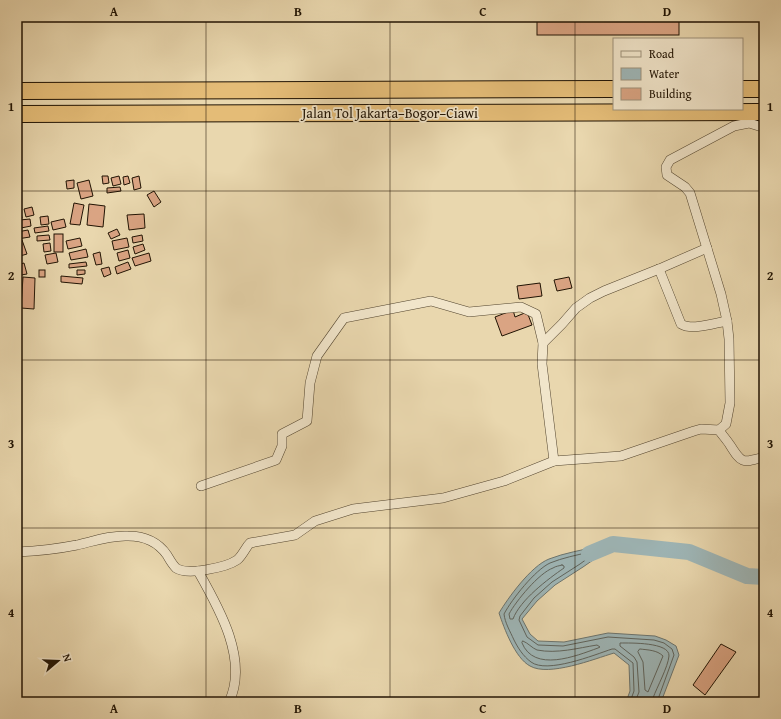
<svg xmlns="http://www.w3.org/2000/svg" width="781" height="719" viewBox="0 0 781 719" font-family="'Gentium Book Plus',serif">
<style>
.water{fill:#9eb6b7;stroke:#6c756f}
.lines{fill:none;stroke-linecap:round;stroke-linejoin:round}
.shore{stroke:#5f645d;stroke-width:1}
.river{stroke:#9eb6b7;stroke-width:16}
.building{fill:#daa483;stroke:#201303}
.minor-casing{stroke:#52442e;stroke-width:10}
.motorway-casing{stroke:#201303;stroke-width:18}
.minor{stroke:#f1e5ca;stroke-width:9}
.motorway{stroke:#e4bc77;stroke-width:16}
.grid{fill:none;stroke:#201303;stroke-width:1;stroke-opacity:0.55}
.labels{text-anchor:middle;stroke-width:3.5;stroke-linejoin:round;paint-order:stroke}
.street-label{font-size:14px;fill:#201303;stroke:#f1e5ca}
.neatline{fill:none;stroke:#201303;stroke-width:1.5}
.grid-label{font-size:13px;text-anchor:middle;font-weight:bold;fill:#201303}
</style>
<rect width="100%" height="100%" fill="#e9d7ae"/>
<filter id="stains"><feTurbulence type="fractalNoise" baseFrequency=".005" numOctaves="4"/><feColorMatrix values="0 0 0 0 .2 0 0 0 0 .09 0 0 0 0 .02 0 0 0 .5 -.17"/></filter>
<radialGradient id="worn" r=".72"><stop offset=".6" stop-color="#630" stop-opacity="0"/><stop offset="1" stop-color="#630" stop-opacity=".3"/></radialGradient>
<path class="water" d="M599,546h9l1,3 -26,18 -28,18 -18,16 -15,18 8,15 8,7 26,1 44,-9 47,3 11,4 10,6 3,9 -18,47h-35l4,-11 -1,-26 -15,-12c-20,6 -65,24 -84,13 -15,-8 -26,-38 -31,-53 9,-15 32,-47 50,-54 15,-6 34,-9 50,-13z"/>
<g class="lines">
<g class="shore">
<path d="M562,565l2,1v2c-16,11 -44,32 -51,51h-3l-1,-5c7,-13 30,-41 44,-46 3,-2 6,-2 9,-3z"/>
<path d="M523,641c5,2 9,7 14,9 20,4 41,-2 60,-5l3,2 -2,1c-22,8 -64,25 -76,-5z"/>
<path d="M640,649c8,1 17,1 23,7l-15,36 -3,-2 -2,-28 -5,-10z"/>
<path d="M630,702l4,-11 -1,-28 -18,-14h-3c-18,6 -65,25 -81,13 -8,-6 -13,-14 -17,-22 -4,-9 -9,-17 -10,-26 8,-15 31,-44 46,-51 12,-5 27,-8 40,-11l2,2 -1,2 -11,8 -28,18 -18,16 -14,18 -1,4 8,17 11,8 25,1 45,-9 46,3 10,3 8,6 2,6 -17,47"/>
<path d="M635,702l4,-10 -2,-30 -3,-5 -14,-11v-3c10,0 50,-1 49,13 -1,11 -12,31 -16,42l-1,4"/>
</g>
<polyline class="river" points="589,554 613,544 689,552 747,576 764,577"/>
</g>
<g class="building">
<rect x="537" y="17" width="142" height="18"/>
<polygon points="102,176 108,176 109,183 103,184"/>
<polygon points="119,176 121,184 113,186 111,178"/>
<polygon points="128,176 130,183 124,185 123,177"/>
<polygon points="139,176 141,188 134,190 132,178"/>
<polygon points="74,180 74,188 67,189 66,181"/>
<polygon points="89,180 93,196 81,199 77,183"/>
<polygon points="120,187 121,191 107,193 107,188"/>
<polygon points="154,191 161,202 154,207 147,195"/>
<polygon points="19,201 22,218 17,219 17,202"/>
<polygon points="74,203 84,205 80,225 70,224"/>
<polygon points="89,204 105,206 103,227 87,225"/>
<polygon points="32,207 34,215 26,217 24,209"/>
<polygon points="144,214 145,228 129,230 127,215"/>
<polygon points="48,216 49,224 41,225 40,217"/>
<polygon points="30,219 31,226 21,228 20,220"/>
<polygon points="64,219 66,227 53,230 51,222"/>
<polygon points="48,226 49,231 35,233 34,228"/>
<polygon points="117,229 120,235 111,239 108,233"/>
<polygon points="28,230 30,237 17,239 17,232"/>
<rect x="54" y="234" width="9" height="18"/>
<polygon points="49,235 50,240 37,241 37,236"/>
<polygon points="142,235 143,241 133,243 132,237"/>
<polygon points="80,238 82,246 68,249 66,241"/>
<polygon points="127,238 129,247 114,250 112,241"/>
<polygon points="22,240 27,254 20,256 17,247 17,242"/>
<polygon points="50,243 51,251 44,252 43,244"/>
<polygon points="143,244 145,250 135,254 133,247"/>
<polygon points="86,249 88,257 71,260 69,253"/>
<polygon points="128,250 130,258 119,261 117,253"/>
<polygon points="100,252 102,264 96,265 93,254"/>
<polygon points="56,253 58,262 47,264 45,255"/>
<polygon points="149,253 151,261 135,266 132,258"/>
<polygon points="86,262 87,266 69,268 69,264"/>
<polygon points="128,262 131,269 117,274 115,267"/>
<polygon points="24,263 27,274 21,275 18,265"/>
<polygon points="109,267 111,274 104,277 101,269"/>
<rect x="39" y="270" width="6" height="7"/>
<polygon points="77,270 85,270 85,274 77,275"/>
<polygon points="61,276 83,278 82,284 61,282"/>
<polygon points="23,277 35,278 34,309 21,308"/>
<polygon points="569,277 572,288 557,291 554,280"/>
<polygon points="540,283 542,296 519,299 517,286"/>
<polygon points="513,310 515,317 527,312 532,325 502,336 495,317"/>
<polygon points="721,644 736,652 705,695 693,685"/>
</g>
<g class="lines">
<defs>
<g id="minor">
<path d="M659,269l22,55c11,7 34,-1 46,-3"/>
<polyline points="543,343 562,324 576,308 590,298 604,291 659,269 707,248"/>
<path d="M719,430c3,5 8,10 11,15 12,19 12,18 34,12"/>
<polyline points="201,486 276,460 282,446 282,434 307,421 310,383 317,356 344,318 431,301 469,312 521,307 536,314 543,343 542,364 554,461"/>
<path d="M17,552c21,-1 40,-3 60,-7 17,-4 35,-10 51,-9 16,0 30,6 39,19 3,5 5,9 9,13 11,8 51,-1 61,-8 6,-5 8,-12 13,-17l45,-8 20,-14 38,-12 90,-11 61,-17 50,-20 67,-5 73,-25 7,-2 18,1 7,-6 4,-21 -1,-64 -2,-18 -6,-27 -31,-101 -5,-6 -18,-12 -1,-8 4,-7 64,-34 15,-3 13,4"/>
<path d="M198,571c21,37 51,89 31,131"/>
<polyline points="758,702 764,700"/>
</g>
<g id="motorway">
<polyline points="742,89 764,89"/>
<polyline points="17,91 614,89"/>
<polyline points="17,114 764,112"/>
</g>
</defs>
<use href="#minor" class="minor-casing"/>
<use href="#motorway" class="motorway-casing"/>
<use href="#minor" class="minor"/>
<use href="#motorway" class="motorway"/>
</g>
<path class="grid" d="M206,17v685M390,17v685M575,17v685M17,191h747M17,360h747M17,528h747"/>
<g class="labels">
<g class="street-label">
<text x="390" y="118">Jalan Tol Jakarta–Bogor–Ciawi</text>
</g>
</g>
<rect width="781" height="719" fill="none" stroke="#e9d7ae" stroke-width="44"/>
<rect x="613" y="38" width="130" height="72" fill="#f1e5ca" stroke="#9d917a"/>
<rect x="621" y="51" width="20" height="6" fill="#f1e5ca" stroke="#9d917a"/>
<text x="649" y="58" font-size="12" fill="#201303">Road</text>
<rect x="621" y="68" width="20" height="12" fill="#9eb6b7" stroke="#9d917a"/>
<text x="649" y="78" font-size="12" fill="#201303">Water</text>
<rect x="621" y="88" width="20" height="12" fill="#daa483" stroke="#9d917a"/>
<text x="649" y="98" font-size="12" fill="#201303">Building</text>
<g transform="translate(58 661) rotate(71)" stroke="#f1e5ca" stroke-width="3" paint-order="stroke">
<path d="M0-3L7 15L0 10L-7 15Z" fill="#201303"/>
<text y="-6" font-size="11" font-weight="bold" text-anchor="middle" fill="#201303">N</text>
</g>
<rect x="22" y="22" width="737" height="675" class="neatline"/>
<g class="grid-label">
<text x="114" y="16">A</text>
<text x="298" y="16">B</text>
<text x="483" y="16">C</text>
<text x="667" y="16">D</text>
<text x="11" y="111">1</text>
<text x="770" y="111">1</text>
<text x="11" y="280">2</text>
<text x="770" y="280">2</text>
<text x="11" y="448">3</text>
<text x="770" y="448">3</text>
<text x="11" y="617">4</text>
<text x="770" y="617">4</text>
<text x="114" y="713">A</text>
<text x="298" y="713">B</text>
<text x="483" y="713">C</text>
<text x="667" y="713">D</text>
</g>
<rect width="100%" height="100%" filter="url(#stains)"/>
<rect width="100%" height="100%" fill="url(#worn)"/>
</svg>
